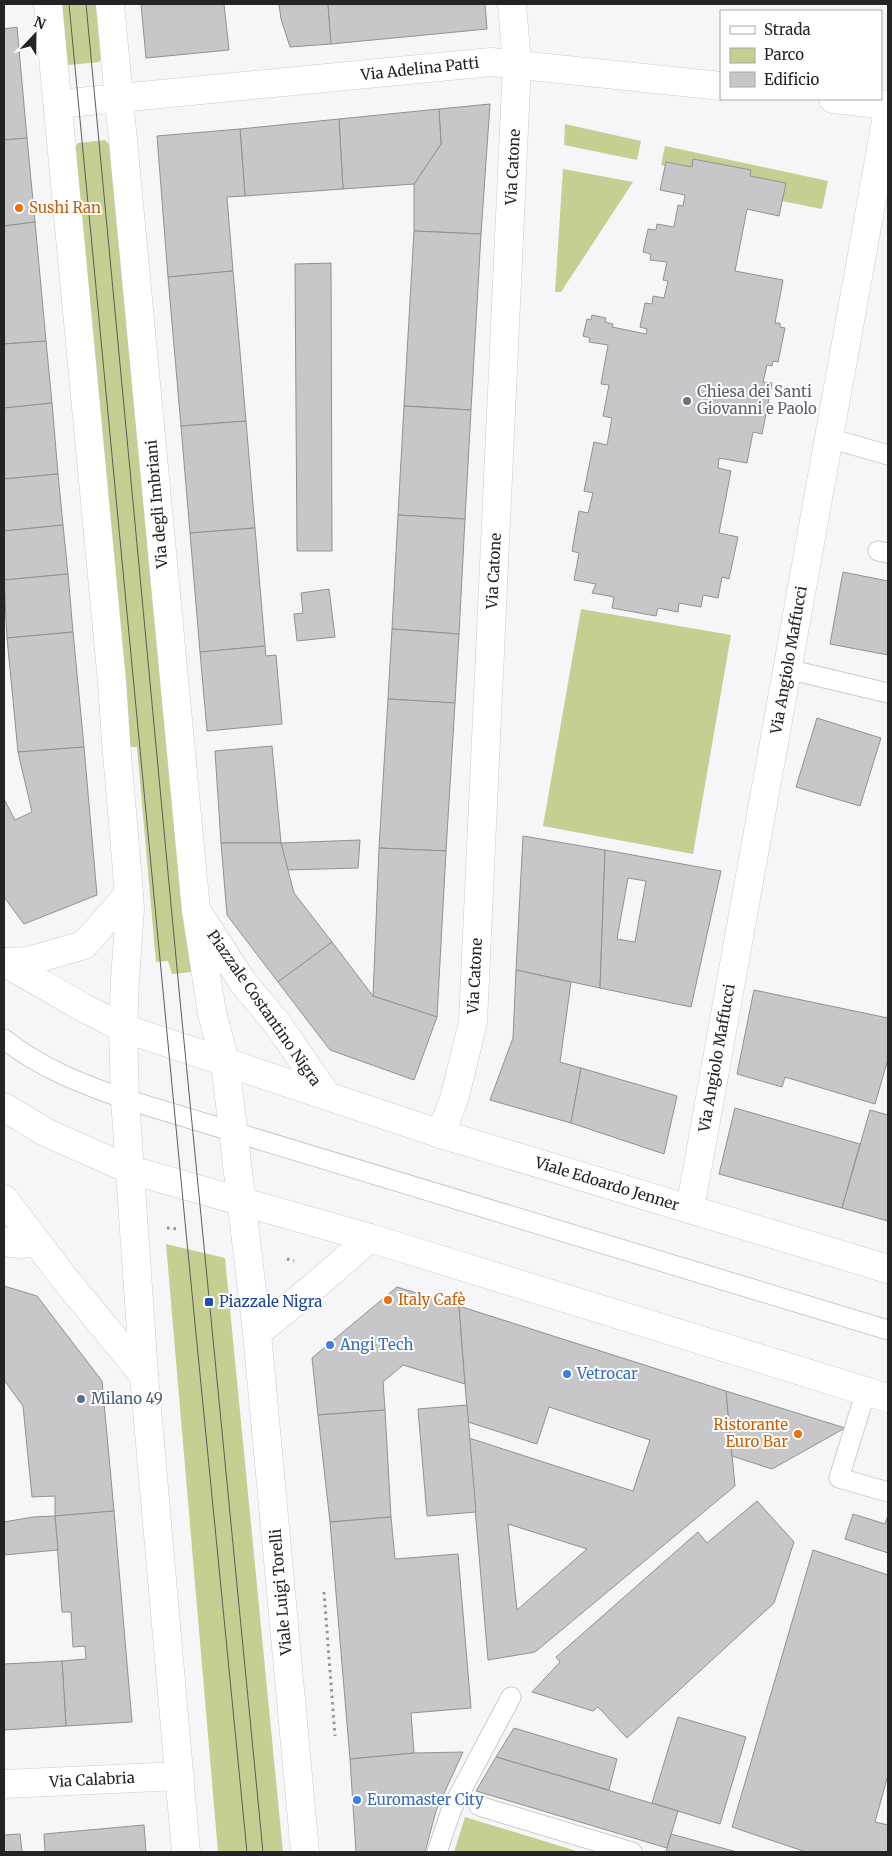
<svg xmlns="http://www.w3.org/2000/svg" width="892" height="1856" viewBox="0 0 892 1856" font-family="Merriweather,serif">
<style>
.green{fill:#c3d091}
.building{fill:#c7c7c9;stroke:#919093;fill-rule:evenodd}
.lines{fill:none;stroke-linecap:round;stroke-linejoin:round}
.service-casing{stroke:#cbcbcd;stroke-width:21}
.minor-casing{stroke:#cbcbcd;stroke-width:29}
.tertiary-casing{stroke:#cbcbcd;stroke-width:29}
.secondary-casing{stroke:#cbcbcd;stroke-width:29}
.primary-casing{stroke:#cbcbcd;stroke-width:29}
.path{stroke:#949496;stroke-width:3;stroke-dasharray:2.5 4;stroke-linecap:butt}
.service{stroke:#fff;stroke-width:19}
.minor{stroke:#fff;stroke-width:28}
.tertiary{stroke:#fff;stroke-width:28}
.secondary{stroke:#fff;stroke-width:28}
.primary{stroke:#fff;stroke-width:28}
.tram{stroke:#5d5c5e;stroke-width:1}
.food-dot{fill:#e8710a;stroke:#fff;stroke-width:2}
.worship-dot{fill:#6b7280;stroke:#fff;stroke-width:2}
.transit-dot{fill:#1a4fb4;stroke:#fff;stroke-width:2}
.shop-dot{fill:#3f7fe0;stroke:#fff;stroke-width:2}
.service-dot{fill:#5c6f8a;stroke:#fff;stroke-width:2}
.labels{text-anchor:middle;stroke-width:4;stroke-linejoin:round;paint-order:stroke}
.street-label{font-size:15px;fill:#242425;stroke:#fff}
.food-label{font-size:15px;fill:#c56008;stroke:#fff;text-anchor:start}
.worship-label{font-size:15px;fill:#5b616d;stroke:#fff;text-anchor:start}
.transit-label{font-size:15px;fill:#164399;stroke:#fff;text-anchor:start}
.shop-label{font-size:15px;fill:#366cbe;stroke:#fff;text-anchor:start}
.service-label{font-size:15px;fill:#4e5e75;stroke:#fff;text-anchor:start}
</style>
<rect width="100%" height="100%" fill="#f6f5f8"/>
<g class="green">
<polygon points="60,4 97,4 102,58 99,62 69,65 66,61"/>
<polygon points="565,124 641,141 637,160 564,145"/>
<polygon points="105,140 110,145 192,972 172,974 168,961 156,962 137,747 127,747 74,148 78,143"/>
<polygon points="665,146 828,181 822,209 782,201 750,176 751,170 694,159 692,167 666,162 665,166 661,165"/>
<polygon points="563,169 633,182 561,292 555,292"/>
<polygon points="581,609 731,635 693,854 543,826"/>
<polygon points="166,1244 225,1258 283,1852 218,1852"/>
<polygon points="465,1817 580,1852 454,1852"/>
</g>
<g class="building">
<polygon points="141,4 224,4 229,50 146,58"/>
<polygon points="279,4 328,4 331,44 290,47 281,19"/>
<polygon points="328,4 485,4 487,29 331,44"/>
<polygon points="17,27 27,138 4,140 4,29"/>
<polygon points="490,104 481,234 414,231 414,184 441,144 439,109"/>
<polygon points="439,109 441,144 414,184 343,189 339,119"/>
<polygon points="339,119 343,189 245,196 240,129"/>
<polygon points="240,129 245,196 227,197 233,271 168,277 157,136"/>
<polygon points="27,138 35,222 4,226 4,140"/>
<polygon points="693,159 751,170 750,176 786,183 779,216 747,209 735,271 783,280 775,323 780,323 780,327 785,328 778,362 773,361 772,366 767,365 763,382 772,383 762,434 753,432 747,463 719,458 718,468 731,471 719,533 738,537 729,579 722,577 718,598 703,595 701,607 679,603 678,612 658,608 656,616 612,608 614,597 592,593 596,584 574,580 579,553 572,551 579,511 588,513 593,493 584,491 594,442 607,445 612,418 603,416 609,385 601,384 608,345 589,342 590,338 583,336 587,319 591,320 592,315 606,318 605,322 613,324 612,327 646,334 647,329 640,327 645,303 652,304 653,296 664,298 668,281 663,280 667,262 650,260 651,254 643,252 648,229 656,230 657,224 674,227 678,205 683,206 685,195 660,190 666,162 692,167"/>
<polygon points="35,222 46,341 4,344 4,226"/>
<polygon points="414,231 481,234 471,410 404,406"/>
<polygon points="331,263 332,551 297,551 295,264"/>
<polygon points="233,271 246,421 181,426 168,277"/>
<polygon points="46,341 52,403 4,408 4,344"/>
<polygon points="52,403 58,474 4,479 4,408"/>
<polygon points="404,406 471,410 465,519 398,515"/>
<polygon points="246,421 255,528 190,533 181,426"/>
<polygon points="58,474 63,525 4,531 4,479"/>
<polygon points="398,515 465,519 459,634 392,629"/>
<polygon points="63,525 68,574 4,580 4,531"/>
<polygon points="255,528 265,646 200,652 190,533"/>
<polygon points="843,572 888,581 888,655 830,644"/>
<polygon points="68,574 73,632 7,638 4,580"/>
<polygon points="329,589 335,637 297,641 294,614 303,613 301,593"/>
<polygon points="392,629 459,634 455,703 388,699"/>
<polygon points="73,632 84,747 18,752 7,638"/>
<polygon points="265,646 266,656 276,655 282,724 207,731 200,652"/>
<polygon points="388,699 455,703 446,851 379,848"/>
<polygon points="817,718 881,738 860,806 796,787"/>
<polygon points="272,746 281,843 221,843 215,751"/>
<polygon points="84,747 97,895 24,924 4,897 4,799 15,820 32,812 18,752"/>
<polygon points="523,836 605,850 600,988 516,970"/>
<polygon points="360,840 358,868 287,870 281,843"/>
<polygon points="221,843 281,843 294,893 332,942 278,982 227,915"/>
<polygon points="379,848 446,851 437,1017 373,996"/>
<path d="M605,850l116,21 -30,136 -91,-19zM628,878l18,3 -11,61 -18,-3z"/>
<polygon points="332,942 373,996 437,1017 414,1080 330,1050 278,982"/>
<polygon points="516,970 571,982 560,1062 581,1068 571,1123 490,1100 513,1038"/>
<polygon points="754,990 888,1018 888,1059 875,1104 785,1077 782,1087 737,1074"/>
<polygon points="581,1068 677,1096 664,1154 571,1123"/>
<polygon points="735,1108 860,1144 842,1208 719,1174"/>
<polygon points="870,1110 888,1115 888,1221 842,1208"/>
<polygon points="4,1286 37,1296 102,1381 114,1511 55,1516 55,1496 32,1497 23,1406 4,1380"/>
<polygon points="397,1287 459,1306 465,1384 403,1365 383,1382 385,1410 318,1415 312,1358"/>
<path d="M459,1306l267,85 9,95 -200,166 -47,8 -19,-222 164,53 17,-51 -101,-33 -12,37 -69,-22zM508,1524l79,25 -70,61z"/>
<polygon points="726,1391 845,1428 772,1469 732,1456"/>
<polygon points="467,1405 476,1512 427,1516 418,1409"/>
<polygon points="385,1410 391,1517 330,1522 318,1415"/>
<polygon points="757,1501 794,1542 774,1603 627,1738 598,1707 593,1711 532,1692 560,1662 556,1657 698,1532 707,1543"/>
<polygon points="114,1511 132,1722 66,1726 62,1661 86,1659 85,1646 73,1647 71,1612 62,1612 55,1516"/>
<polygon points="853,1514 885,1524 888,1515 888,1553 845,1539"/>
<polygon points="55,1516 58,1550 4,1555 4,1522 33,1517"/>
<polygon points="391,1517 395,1559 458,1554 471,1708 411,1713 414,1753 350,1759 330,1522"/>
<polygon points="813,1550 888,1575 888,1775 875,1822 888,1825 888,1852 806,1852 732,1827"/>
<polygon points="62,1661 66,1726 4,1730 4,1664"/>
<polygon points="678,1717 746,1737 720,1824 652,1803"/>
<polygon points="514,1728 617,1759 609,1790 496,1757"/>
<polygon points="463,1752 436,1811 425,1852 356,1852 350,1759 414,1753"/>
<polygon points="496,1757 678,1811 667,1848 476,1791"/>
<polygon points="144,1825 146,1852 45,1852 44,1834"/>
<polygon points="20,1834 22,1852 4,1852 4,1835"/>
<polygon points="671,1834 737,1852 666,1852"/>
</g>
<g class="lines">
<defs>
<g id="service">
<polyline points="829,438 888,455"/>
<polyline points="878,551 888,553"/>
<polyline points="787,669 888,693"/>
<path d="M4,1039c36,29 78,45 121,60l763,231"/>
<polyline points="866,1391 839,1478 888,1492"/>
<polyline points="479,1806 632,1852"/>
<polyline points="437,1852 452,1808 511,1697"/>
</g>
<g id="minor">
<polyline points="833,99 888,105"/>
<polyline points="58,104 491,62 721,86"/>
<polyline points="196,910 242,981 279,1026 327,1096"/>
<polyline points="4,962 28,961 84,945 129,894"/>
<polyline points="441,1134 455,1096 473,1022 517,64 512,4"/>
<polyline points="690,1209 888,110"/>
<polyline points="4,1242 20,1244 36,1242"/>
<polyline points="257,1333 316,1285 370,1238"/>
<polyline points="4,1784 180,1776"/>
</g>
<g id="tertiary">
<polyline points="48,4 112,682 116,742 129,894 130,909 125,979 123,1028"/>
<polyline points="110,4 196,910 212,1013 225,1062"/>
</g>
<g id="secondary">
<polyline points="123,1028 125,1099 144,1375 186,1852"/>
<polyline points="225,1062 257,1333 305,1852"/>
<polyline points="4,1199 64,1278 144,1375"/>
</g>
<g id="primary">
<polyline points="4,962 82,1007 123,1028 441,1134 888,1269"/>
<polyline points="4,1107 47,1133 131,1170 370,1238 888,1398"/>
</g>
</defs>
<use href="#service" class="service-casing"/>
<use href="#minor" class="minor-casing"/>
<use href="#tertiary" class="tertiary-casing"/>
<use href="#secondary" class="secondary-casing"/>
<use href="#primary" class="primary-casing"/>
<g class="path">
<polyline points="167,1228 178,1229"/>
<polyline points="287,1259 294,1261"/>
<polyline points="324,1592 335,1736"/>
</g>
<use href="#service" class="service"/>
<use href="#minor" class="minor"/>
<use href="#tertiary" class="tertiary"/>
<use href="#secondary" class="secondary"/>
<use href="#primary" class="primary"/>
<g class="tram">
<polyline points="69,4 186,1232 247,1852"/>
<polyline points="86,4 180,1000 263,1852"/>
</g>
</g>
<g class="food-dot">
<circle cx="19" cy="208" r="5"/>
<circle cx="388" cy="1300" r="5"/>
<circle cx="798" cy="1434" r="5"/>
</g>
<circle class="worship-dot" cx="687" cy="401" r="5"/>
<rect class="transit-dot" x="204" y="1297" width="10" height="10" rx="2.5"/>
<g class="shop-dot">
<circle cx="330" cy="1345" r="5"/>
<circle cx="567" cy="1374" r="5"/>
<circle cx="357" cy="1800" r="5"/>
</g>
<circle class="service-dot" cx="81" cy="1399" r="5"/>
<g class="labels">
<g class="street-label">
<text transform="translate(420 69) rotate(-6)" y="5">Via Adelina Patti</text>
<text transform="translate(513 167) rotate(-87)" y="5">Via Catone</text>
<text transform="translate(157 504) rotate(-95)" y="5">Via degli Imbriani</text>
<text transform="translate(494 571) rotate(-87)" y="5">Via Catone</text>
<text transform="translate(789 660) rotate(-80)" y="5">Via Angiolo Maffucci</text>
<text transform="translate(475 976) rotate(-87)" y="5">Via Catone</text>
<text transform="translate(264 1008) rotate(55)" y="5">Piazzale Costantino Nigra</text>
<text transform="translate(717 1058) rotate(-80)" y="5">Via Angiolo Maffucci</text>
<text transform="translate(607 1184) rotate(17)" y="5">Viale Edoardo Jenner</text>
<text transform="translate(281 1592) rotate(-95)" y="5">Viale Luigi Torelli</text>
<text transform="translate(92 1780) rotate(-3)" y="5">Via Calabria</text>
</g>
<g class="food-label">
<text x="29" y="213">Sushi Ran</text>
<text x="398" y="1305">Italy Cafè</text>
<text x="788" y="1430" text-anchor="end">Ristorante<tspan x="788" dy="17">Euro Bar</tspan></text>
</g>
<g class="worship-label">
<text x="697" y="397">Chiesa dei Santi<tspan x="697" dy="17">Giovanni e Paolo</tspan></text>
</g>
<g class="transit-label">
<text x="219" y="1307">Piazzale Nigra</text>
</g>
<g class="shop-label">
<text x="340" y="1350">Angi Tech</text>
<text x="577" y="1379">Vetrocar</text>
<text x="367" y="1805">Euromaster City</text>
</g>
<g class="service-label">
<text x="91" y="1404">Milano 49</text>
</g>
</g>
<rect width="892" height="1856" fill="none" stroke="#242425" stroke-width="10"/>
<rect x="720" y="10" width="162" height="90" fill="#ffffff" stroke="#a7a7a8"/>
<rect x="730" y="26" width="25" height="8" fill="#ffffff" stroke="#a7a7a8"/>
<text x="764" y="35" font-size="15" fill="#242425">Strada</text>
<rect x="730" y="48" width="25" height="15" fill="#c3d091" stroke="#a7a7a8"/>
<text x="764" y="60" font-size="15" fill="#242425">Parco</text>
<rect x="730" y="72" width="25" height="15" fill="#c7c7c9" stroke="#a7a7a8"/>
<text x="764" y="85" font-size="15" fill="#242425">Edificio</text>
<g transform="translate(35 35) rotate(22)" stroke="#ffffff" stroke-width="4" paint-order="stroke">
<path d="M0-4L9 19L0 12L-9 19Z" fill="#242425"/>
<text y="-8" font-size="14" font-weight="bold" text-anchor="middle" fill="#242425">N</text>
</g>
</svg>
